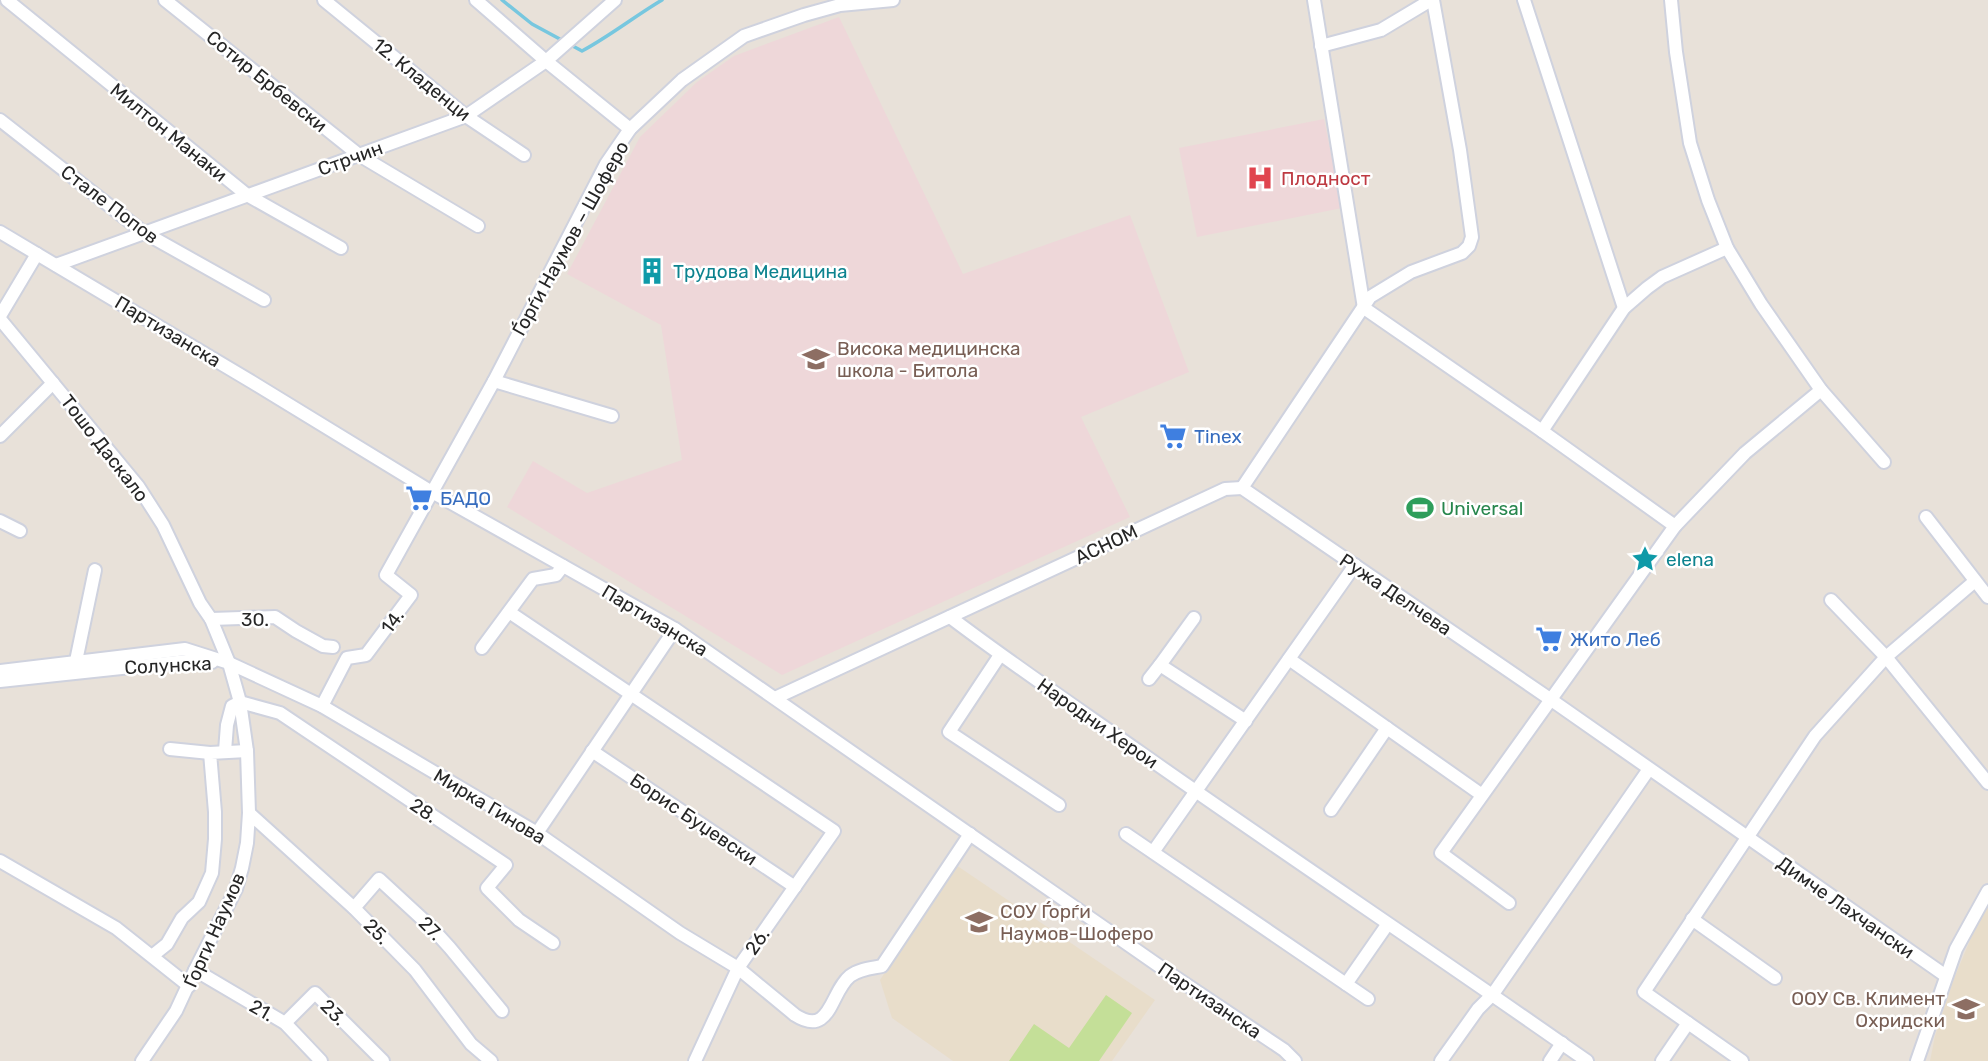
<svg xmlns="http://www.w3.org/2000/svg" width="1988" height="1061" viewBox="0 0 1988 1061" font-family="Rubik,sans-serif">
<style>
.education{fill:#e8ddca}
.medical{fill:#eed7d9}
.pitch{fill:#c4df98}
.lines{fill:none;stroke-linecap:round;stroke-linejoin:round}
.stream{stroke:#77c7df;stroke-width:3.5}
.minor-casing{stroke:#cfd2de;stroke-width:16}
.minor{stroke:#fff;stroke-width:12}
.labels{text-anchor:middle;stroke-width:5;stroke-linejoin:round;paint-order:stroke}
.street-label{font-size:19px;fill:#262626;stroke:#fff}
.health-label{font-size:19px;fill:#be3a42;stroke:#fff;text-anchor:start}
.culture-label{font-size:19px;fill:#0d838f;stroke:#fff;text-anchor:start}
.education-label{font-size:19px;fill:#785e54;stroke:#fff;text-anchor:start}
.shop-label{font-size:19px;fill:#366cbe;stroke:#fff;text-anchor:start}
.leisure-label{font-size:19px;fill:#27864d;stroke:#fff;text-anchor:start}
</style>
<rect width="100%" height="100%" fill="#e8e1d9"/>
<g class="education">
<polygon points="956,865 1155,1000 1112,1061 953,1061 892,1018 880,980"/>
<polygon points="1988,905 1988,1061 1930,1061 1935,1036 1953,981 1976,926"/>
</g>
<g class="medical">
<polygon points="839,17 963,274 1130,215 1189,372 1081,417 1130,517 782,675 507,507 533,461 587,493 682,460 661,325 567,274 640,137 697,82 734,56"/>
<polygon points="1324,119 1342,208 1197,237 1179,148"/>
</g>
<polygon class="pitch" points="1106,995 1132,1013 1099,1061 1009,1061 1034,1024 1069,1048"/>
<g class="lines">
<path class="stream" d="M502,0l30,24 50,27c28,-15 53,-35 80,-51"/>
<defs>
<g id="minor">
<polyline points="7,0 247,195 341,248"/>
<polyline points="165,0 359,155 478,226"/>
<polyline points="324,0 466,116 524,155"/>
<polyline points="476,0 546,61 630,129"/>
<polyline points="1314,0 1364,308"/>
<polyline points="1524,0 1624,308"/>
<polyline points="1671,0 1676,52 1690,143 1708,200 1727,248 1761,304 1821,390 1884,462"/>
<polyline points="1321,46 1381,30 1431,0"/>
<polyline points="0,120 143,232 264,300"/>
<polyline points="0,232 252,382 432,492 675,629 1172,975 1284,1050 1295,1061"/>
<polyline points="56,265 466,116 546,61 615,0"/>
<polyline points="1364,308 1542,431 1675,526"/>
<polyline points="0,316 37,254"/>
<polyline points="0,319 138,486 163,525 200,603 211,619 229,663 240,702 247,751 249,813 247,843 242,868 236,889 195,970 176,1011 142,1061"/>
<polyline points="494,381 612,416"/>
<polyline points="1542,431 1624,308 1647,288 1662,277 1727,248"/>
<polyline points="0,436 53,383"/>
<polyline points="1242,488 1550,699 1946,976"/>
<polyline points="1242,488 1370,297 1411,272 1462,253 1469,246 1472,237 1460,150 1433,0"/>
<polyline points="1926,517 1988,597"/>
<polyline points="0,521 20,531"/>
<polyline points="1831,600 1886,657 1988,783"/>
<polyline points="509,612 834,831 738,968 695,1061"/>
<path d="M950,617c62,47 127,91 191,136 148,104 298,204 446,308"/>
<polyline points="1194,618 1160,665 1246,721"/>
<polyline points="211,619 275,617 296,631 323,646 333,647"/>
<polyline points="482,648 533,579 556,575 563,566"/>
<polyline points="1000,655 949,732 1059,805"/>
<polyline points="1289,659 1482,795"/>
<polyline points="76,661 95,570"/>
<path d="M0,671l185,-22 44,14 93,43 215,127 143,100 58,35 57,47c36,23 35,-23 55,-39 9,-7 22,-8 32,-10l88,-132"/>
<polyline points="1149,679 1160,665"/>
<polyline points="0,681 187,661 212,662"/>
<polyline points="775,698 1225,489 1242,488"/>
<polyline points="322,706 347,658 366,655 411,595 386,575 494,381 606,164 630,129 682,80 744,36 804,15 840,5 893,0"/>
<polyline points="170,749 210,753"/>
<polyline points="225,751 227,725 232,706 240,702 280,713 506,865 487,888 519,920 553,943"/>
<polyline points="592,751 795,887"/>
<polyline points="1331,810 1387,728"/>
<polyline points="249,813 354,908 415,970 471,1044 491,1061"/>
<polyline points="537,833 675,629"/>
<polyline points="1126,834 1368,999"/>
<polyline points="1153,852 1355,565"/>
<polyline points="0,861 116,928 189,986"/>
<polyline points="1509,903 1441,853 1675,526 1745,453 1821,390"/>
<polyline points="354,908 379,879 431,927 450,948 502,1011"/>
<polyline points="1692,919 1775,978"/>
<polyline points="152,956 167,944 182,918 199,902 212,873 215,839 215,812 210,753 247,751"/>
<polyline points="195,970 285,1023 321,1061"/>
<polyline points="1346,984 1387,925"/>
<polyline points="285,1023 315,993 383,1061"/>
<polyline points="1441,1061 1478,1009 1493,994 1649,769"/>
<polyline points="1550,1061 1562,1043"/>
<polyline points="1662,1061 1688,1023"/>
<polyline points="1742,1061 1644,992 1815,736 1886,657 1975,581"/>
<polyline points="1917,1061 1956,949 1988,891"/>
</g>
</defs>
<use href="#minor" class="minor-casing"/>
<use href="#minor" class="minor"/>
</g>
<defs>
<symbol id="hospital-bare" viewBox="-9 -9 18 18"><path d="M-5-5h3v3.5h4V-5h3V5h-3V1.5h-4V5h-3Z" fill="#e0444e" stroke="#fff" stroke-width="2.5" paint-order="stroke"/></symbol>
<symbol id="building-bare" viewBox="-9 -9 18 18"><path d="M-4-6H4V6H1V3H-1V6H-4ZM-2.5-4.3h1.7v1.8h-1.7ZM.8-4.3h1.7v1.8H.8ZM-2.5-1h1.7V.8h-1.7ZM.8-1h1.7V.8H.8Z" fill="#0f9aa8" stroke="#fff" stroke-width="2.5" paint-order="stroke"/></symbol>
<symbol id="university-bare" viewBox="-9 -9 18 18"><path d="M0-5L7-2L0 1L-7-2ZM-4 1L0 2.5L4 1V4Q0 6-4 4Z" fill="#8d6e63" stroke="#fff" stroke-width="2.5" paint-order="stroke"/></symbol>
<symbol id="supermarket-bare" viewBox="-9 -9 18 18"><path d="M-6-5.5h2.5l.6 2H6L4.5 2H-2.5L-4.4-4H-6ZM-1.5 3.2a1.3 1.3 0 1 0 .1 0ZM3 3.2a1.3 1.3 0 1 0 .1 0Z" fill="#3f7fe0" stroke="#fff" stroke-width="2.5" paint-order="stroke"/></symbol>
<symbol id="stadium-bare" viewBox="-9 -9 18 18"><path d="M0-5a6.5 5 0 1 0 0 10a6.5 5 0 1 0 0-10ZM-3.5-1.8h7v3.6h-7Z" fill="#2e9e5b" stroke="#fff" stroke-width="2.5" paint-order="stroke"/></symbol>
<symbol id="sight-bare" viewBox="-9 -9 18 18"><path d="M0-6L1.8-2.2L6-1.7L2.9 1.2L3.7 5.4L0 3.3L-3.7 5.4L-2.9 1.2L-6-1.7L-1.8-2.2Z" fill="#0f9aa8" stroke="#fff" stroke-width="2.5" paint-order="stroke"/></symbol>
<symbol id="school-bare" viewBox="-9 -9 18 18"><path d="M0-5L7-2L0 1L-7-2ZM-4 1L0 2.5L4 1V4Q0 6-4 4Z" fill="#8d6e63" stroke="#fff" stroke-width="2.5" paint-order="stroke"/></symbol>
</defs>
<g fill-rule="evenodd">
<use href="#hospital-bare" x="1241" y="159" width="38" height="38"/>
<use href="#building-bare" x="633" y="252" width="38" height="38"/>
<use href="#university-bare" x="797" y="340" width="38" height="38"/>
<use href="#supermarket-bare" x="1154" y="417" width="38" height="38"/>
<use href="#supermarket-bare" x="400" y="479" width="38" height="38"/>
<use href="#stadium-bare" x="1401" y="489" width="38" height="38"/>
<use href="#sight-bare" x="1626" y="540" width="38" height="38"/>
<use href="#supermarket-bare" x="1530" y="620" width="38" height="38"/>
<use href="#school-bare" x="960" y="903" width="38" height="38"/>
<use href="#school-bare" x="1947" y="990" width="38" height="38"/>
</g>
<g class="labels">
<g class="street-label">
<text transform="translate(422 79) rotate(39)" y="7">12. Кладенци</text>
<text transform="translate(267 81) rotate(39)" y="7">Сотир Брбевски</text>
<text transform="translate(169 132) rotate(39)" y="7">Милтон Манаки</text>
<text transform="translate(350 158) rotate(-20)" y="7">Стрчин</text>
<text transform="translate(110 204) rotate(37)" y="7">Стале Попов</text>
<text transform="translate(570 238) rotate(-61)" y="7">Ѓорѓи Наумов – Шоферо</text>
<text transform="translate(168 331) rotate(31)" y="7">Партизанска</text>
<text transform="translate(105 448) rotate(52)" y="7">Тошо Даскало</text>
<text transform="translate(1106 544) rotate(-25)" y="7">АСНОМ</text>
<text transform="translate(1396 594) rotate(34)" y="7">Ружа Делчева</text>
<text x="255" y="626">30.</text>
<text transform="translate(655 620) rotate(31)" y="7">Партизанска</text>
<text transform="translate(392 621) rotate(-53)" y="7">14.</text>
<text transform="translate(168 665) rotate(-3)" y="7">Солунска</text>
<text transform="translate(1098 723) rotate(35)" y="7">Народни Херои</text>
<text transform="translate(490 806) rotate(31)" y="7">Мирка Гинова</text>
<text transform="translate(424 810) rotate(34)" y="7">28.</text>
<text transform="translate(694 819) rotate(34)" y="7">Борис Буџевски</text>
<text transform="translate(1846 907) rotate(35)" y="7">Димче Лахчански</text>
<text transform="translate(431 928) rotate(45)" y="7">27.</text>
<text transform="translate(214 930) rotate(-66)" y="7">Ѓорги Наумов</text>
<text transform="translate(377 931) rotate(45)" y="7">25.</text>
<text transform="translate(757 941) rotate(-55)" y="7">26.</text>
<text transform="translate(1210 1000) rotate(34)" y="7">Партизанска</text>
<text transform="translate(262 1010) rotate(30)" y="7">21.</text>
<text transform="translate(334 1012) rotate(45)" y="7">23.</text>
</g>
<g class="health-label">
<text x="1281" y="185">Плодност</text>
</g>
<g class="culture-label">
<text x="673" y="278">Трудова Медицина</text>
<text x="1666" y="566">elena</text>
</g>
<g class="education-label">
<text x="837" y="355">Висока медицинска<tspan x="837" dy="22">школа - Битола</tspan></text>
<text x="1000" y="918">СОУ Ѓорѓи<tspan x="1000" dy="22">Наумов-Шоферо</tspan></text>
<text x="1945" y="1005" text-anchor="end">ООУ Св. Климент<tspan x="1945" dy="22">Охридски</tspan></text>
</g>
<g class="shop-label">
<text x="1194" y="443">Tinex</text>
<text x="440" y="505">БАДО</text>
<text x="1570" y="646">Жито Леб</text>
</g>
<g class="leisure-label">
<text x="1441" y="515">Universal</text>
</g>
</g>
</svg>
